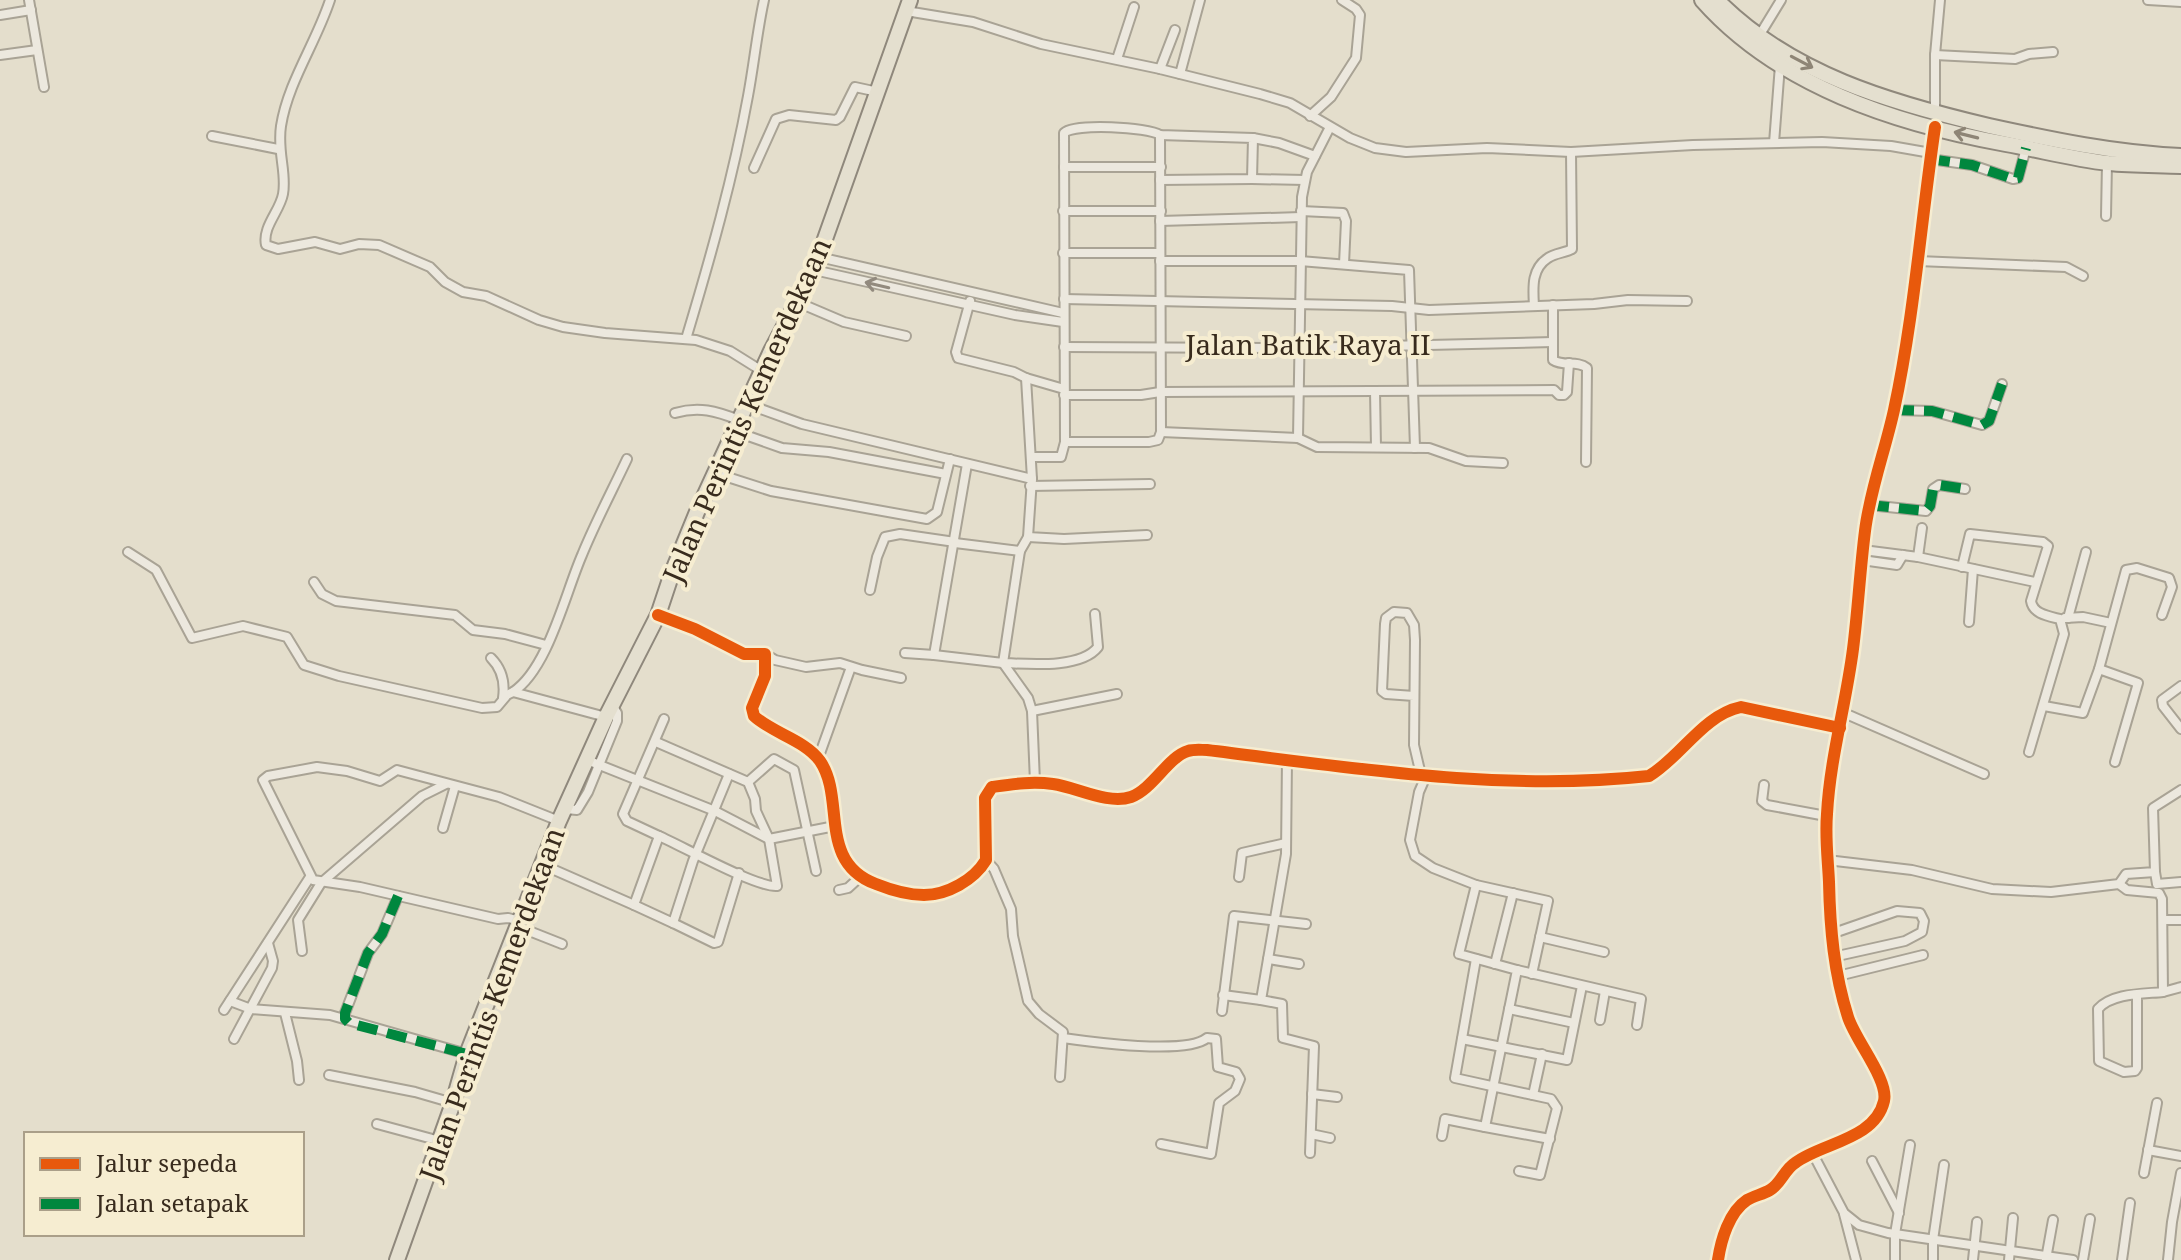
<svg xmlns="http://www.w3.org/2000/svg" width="2181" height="1260" viewBox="0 0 2181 1260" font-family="'Noto Serif',serif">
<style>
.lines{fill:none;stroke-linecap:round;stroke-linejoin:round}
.street-casing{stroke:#a9a395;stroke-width:12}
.primary-casing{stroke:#8f887c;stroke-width:18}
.street{stroke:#ece8de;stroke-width:8}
.primary{stroke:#e4dfcf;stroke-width:14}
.quiet{stroke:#00873e;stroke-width:10;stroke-dasharray:20 10;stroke-linecap:butt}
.cycleway-casing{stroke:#f6edd1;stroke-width:17}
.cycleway{stroke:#e8590c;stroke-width:12}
.oneway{stroke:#8e8576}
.oneway2{stroke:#928a7e}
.labels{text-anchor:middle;stroke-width:8;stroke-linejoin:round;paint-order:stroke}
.street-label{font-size:28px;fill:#382b1d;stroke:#f6edd1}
</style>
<rect width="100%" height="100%" fill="#e4decc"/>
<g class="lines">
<defs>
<g id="street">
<polyline points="29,0 44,87"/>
<path d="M330,0c-14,43 -42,82 -49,126 -4,26 6,47 2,68 -3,17 -21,33 -17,51l12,4 37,-7 25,7 19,-5 20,1 51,22 15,15 18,10 23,4 53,24 24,7 42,6 91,7 34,11 32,20"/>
<polyline points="2148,0 2181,2"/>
<polyline points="906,11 973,22 1041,44 1160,69 1260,94 1290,103 1350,138 1375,148 1406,152 1487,148 1571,152 1693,145 1822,142 1891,146 1931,153"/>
<polyline points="0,15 31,10"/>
<polyline points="1759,36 1781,0"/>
<polyline points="0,55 37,50"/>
<polyline points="1935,55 2015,59 2029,54 2053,52"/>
<polyline points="1117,59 1134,7"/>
<polyline points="1160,69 1175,30"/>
<polyline points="1180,74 1200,0"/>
<polyline points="1935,113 1935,55 1940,0"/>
<polyline points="1310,116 1331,97 1356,58 1360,15 1356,9 1342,0"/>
<polyline points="212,136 278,149"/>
<polyline points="1253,138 1279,143 1315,156"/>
<polyline points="1774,143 1780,65"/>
<polyline points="1930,159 1972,165 2013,179 2018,178 2026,148"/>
<polyline points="1064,167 1161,167"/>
<polyline points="754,168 776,119 789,115 836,120 840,117 855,87 878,92"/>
<polyline points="1252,179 1305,180"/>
<polyline points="1063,211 1161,211"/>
<polyline points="1301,211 1343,213 1346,221 1344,264"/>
<polyline points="2106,216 2107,163"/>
<polyline points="1160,221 1301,217"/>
<polyline points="1063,253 1159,253"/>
<polyline points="819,257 1063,313"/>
<polyline points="1160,261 1300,261 1409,270 1415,448"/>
<polyline points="1918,261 2066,267 2083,276"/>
<polyline points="814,270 1015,315 1063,322"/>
<polyline points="1064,299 1392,306 1429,310 1594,304 1628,300 1687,301"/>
<polyline points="970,301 956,352 958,358 1014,372 1026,378 1064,389"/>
<polyline points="797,302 844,322 906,336"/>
<path d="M1553,305v55c10,7 24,0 34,8l-1,94"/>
<path d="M1534,306c-1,-18 -3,-37 14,-48 7,-5 17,-5 24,-9l-1,-97"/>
<path d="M686,339c24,-80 47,-161 62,-243 6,-32 9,-64 16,-96"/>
<polyline points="1064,347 1298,348 1553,342"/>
<polyline points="1026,378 1032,479"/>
<polyline points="1375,391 1376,447"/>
<polyline points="1064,395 1141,395 1160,392 1554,390 1559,395 1564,395 1567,392 1569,363"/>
<polyline points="747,404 802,424 1032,479 1028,537 1064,539 1147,535"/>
<polyline points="1894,410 1932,411 1982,425 1989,421 2002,384"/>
<path d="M675,413c24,-7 41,-2 64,7"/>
<polyline points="734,431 782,448 829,452 946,474"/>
<polyline points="1161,432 1298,438 1317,447 1429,448 1466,461 1503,463"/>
<polyline points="1298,438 1302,197 1307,172 1330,127"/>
<polyline points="1065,442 1149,442 1158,440 1161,432 1160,135"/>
<path d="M1031,457h30l4,-15 -1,-309c10,-10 84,-6 96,2l93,3 -1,41 -92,1"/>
<polyline points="967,464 934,655 1003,663 1020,551 1028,537"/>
<polyline points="715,473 771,491 927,519 937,512 950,459"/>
<polyline points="1030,486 1150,484"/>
<polyline points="1869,505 1926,511 1930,506 1933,489 1939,485 1965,489"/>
<polyline points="955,543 1020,551"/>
<polyline points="1863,550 1918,557 2035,582"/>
<polyline points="128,552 156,570 192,638 243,626 287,637 304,665 339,676 482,708 497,707 507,695 513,692 606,717"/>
<polyline points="1918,557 1922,528"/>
<polyline points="1862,560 1897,565 1903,555"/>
<path d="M1962,567l8,-33 73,8 5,4 -17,55c2,13 17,15 29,18l4,15 -35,118"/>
<polyline points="314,582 322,594 336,601 455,615 473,630 505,634 546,645"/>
<polyline points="870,590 877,557 885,537 900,534 955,542"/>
<path d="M658,615l37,14 49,25h21v22l-13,32 2,8c18,17 51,24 66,45 26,38 -3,101 56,123 15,6 31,11 48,11 23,0 50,-15 62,-35l-1,-62 7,-11c21,-3 40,-6 61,-3 23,3 55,21 78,13 22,-8 37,-40 57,-46 6,-2 13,-1 19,-1 147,18 294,42 442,26 32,-19 54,-61 92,-69l99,21"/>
<polyline points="2065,618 2083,617 2111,623"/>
<polyline points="2068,618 2086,552"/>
<polyline points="1969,622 1973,569"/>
<polyline points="905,653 934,655"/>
<polyline points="765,654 775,660 806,667 840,663 862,670 901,678"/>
<path d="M491,658c11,11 14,26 12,40"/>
<path d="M1003,663c25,1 78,6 95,-16l-3,-33"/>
<polyline points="1003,663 1028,698 1032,711 1035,782"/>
<polyline points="2099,669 2126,570 2137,568 2169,578 2172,587 2162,615"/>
<polyline points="2181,686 2162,700 2163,706 2181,729"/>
<path d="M513,692c35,-23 52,-98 69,-137 13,-32 30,-64 45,-96"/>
<polyline points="1414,696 1386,694 1382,691 1385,624 1386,618 1394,612 1407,613 1414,625 1415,640 1414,745 1421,775"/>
<polyline points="2044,706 2083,713 2099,669 2138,683 2115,762"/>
<polyline points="1032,711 1117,694"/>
<polyline points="1844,713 1984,774"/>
<polyline points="664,719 623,814 627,821 659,836 634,905 673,923 693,861 729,774"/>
<path d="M656,742l92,40 7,17 1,12 13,28 8,47c-20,2 -95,-40 -118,-50"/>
<polyline points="818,759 851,667"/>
<polyline points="1287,759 1286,854 1261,1000 1282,1004 1283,1038 1314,1046 1310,1153"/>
<polyline points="587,760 715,811 769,839 835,826"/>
<polyline points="1426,776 1419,792 1410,840 1415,856 1433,868 1476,885 1459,954 1517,970 1485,1127 1445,1119 1442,1136"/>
<polyline points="748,782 774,759 794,770 816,871"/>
<polyline points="1764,785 1762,801 1767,805 1826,816"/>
<polyline points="565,809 577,810 588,792 617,721 617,713 612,705"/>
<polyline points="443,828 455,786"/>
<polyline points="986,860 994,869 1011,909 1013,936 1028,1001 1039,1014 1063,1032 1060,1077"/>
<polyline points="1827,860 1912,870 1992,889 2051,892 2119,884 2126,874 2155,872 2153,808 2181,790"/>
<polyline points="543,865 634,905"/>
<polyline points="2155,872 2157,884 2181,882"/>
<polyline points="1239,877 1242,853 1286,843"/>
<path d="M2119,884l8,6 32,3 3,6 1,93c-20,2 -51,1 -65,17l1,52 25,11 11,-1 2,-3v-73"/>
<polyline points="1476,885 1548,901 1532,974"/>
<polyline points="839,890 848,888 860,877"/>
<polyline points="2163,920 2181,920"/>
<polyline points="520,921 508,918 498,919 360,887 313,880 263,780 268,776 317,767 347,771 380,781 397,770 499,797 559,821"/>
<polyline points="673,923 714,943 718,942 739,873"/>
<polyline points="519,927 562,944"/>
<polyline points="1831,934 1897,911 1920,913 1924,921 1922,932 1905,941 1833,957"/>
<polyline points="1540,937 1604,952"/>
<polyline points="302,951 298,920 321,883 422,796 446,784"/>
<polyline points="1268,959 1299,964"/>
<polyline points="1476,959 1455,1078 1551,1099 1557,1108 1540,1175 1519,1171"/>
<polyline points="1495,964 1513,893"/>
<polyline points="1517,970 1641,999 1637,1025"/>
<polyline points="1838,976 1923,955"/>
<polyline points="2163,992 2181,987"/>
<polyline points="1223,995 1261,1000"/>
<polyline points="230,1001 251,1009 330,1015 467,1054"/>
<polyline points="1509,1009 1574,1023"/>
<polyline points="224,1010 310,877"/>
<polyline points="1222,1011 1234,916 1306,924"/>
<polyline points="285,1013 297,1061 299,1080"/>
<polyline points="345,1019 345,1013 368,953 382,934 398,896"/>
<polyline points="1600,1020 1605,991"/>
<path d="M1063,1038c28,4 123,17 144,0l9,1 2,28 18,5 4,7 -5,12 -16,12 -8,51 -50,-10"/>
<polyline points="234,1039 272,968 273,961 268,943"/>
<polyline points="1462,1039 1567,1060 1582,986"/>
<polyline points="329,1075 415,1092 453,1103"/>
<polyline points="1312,1094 1337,1097"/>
<polyline points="1533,1095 1542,1054"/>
<polyline points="377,1124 440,1141"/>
<polyline points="1485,1127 1550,1139"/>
<polyline points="1311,1134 1330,1138"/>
<polyline points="2148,1150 2181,1156"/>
<polyline points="1813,1154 1844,1213 1859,1225 1888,1233 2073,1260"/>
<polyline points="1872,1161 1899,1213"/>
<polyline points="2144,1173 2157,1103"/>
<polyline points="1844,1214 1856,1260"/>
<polyline points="2046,1259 2053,1220"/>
<path d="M1718,1260c3,-20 11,-48 29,-60 7,-4 16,-6 23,-10 11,-6 14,-20 25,-27 26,-20 80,-23 89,-62 5,-21 -29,-61 -36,-84 -14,-44 -18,-88 -19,-135 -1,-22 -4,-45 -2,-68 3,-56 19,-110 26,-165 5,-39 7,-79 12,-118 5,-41 20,-80 29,-121 20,-92 27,-189 41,-283"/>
<polyline points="1895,1260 1895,1234 1910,1145"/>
<polyline points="1933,1260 1933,1240 1944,1165"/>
<polyline points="1973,1260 1977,1222"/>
<polyline points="2009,1260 2013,1218"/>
<polyline points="2083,1260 2090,1219"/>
<polyline points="2122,1260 2130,1203"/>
<polyline points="2168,1260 2172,1222 2181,1173"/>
</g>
<g id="primary">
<path d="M1702,0c76,86 194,124 304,144 34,6 67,15 102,19 24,2 49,2 73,3"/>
<path d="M1717,0c73,74 174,103 272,126 64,14 126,27 192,30"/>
<polyline points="397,1260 453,1103 467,1054 559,821 606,717 658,615 672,573 697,512 771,351 814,270 910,0"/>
</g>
</defs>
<use href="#street" class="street-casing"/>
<use href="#primary" class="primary-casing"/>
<use href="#street" class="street"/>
<use href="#primary" class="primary"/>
<g class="quiet">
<polyline points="1930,159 1972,165 2013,179 2018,178 2026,148"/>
<polyline points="1894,410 1932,411 1982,425 1989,421 2002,384"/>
<polyline points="1869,505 1926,511 1930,506 1933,489 1939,485 1965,489"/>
<polyline points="398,896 382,934 368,953 345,1013 345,1019 349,1023 467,1054"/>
</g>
<defs>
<g id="cycleway">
<path d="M658,615l37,14 49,25h21v22l-13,32 2,8c18,17 51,24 66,45 26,38 -3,101 56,123 15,6 31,11 48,11 23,0 50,-15 62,-35l-1,-62 7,-11c21,-3 40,-6 61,-3 23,3 55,21 78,13 22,-8 37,-40 57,-46 6,-2 13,-1 19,-1 147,18 294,42 442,26 32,-19 54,-61 92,-69l99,21"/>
<path d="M1718,1260c3,-20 11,-48 29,-60 7,-4 16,-6 23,-10 11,-6 14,-20 25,-27 26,-20 80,-23 89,-62 5,-21 -29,-61 -36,-84 -14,-44 -18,-88 -19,-135 -1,-22 -4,-45 -2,-68 3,-56 19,-110 26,-165 5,-39 7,-79 12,-118 5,-41 20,-80 29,-121 20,-92 27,-189 41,-283"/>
</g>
</defs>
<use href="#cycleway" class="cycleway-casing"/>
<use href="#cycleway" class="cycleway"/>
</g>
<defs><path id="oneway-shaft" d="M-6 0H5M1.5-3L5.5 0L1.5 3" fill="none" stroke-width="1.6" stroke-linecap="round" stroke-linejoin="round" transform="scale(2)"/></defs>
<g class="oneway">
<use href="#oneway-shaft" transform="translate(1802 62) rotate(28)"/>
<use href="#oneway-shaft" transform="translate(1966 135) rotate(-166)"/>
</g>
<use class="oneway2" href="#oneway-shaft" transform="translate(877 285) rotate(-167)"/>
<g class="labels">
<g class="street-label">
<text x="1308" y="355">Jalan Batik Raya II</text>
<text transform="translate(747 410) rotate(-66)" y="10">Jalan Perintis Kemerdekaan</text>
<text transform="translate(492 1004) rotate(-70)" y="10">Jalan Perintis Kemerdekaan</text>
</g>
</g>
<rect x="24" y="1132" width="280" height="104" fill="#f6edd1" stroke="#aa9f89" stroke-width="2"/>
<rect x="40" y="1158" width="40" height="12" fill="#e8590c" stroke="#aa9f89" stroke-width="2"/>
<text x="96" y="1172" font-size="24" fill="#382b1d">Jalur sepeda</text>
<rect x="40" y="1198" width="40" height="12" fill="#00873e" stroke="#aa9f89" stroke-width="2"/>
<text x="96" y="1212" font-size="24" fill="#382b1d">Jalan setapak</text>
</svg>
